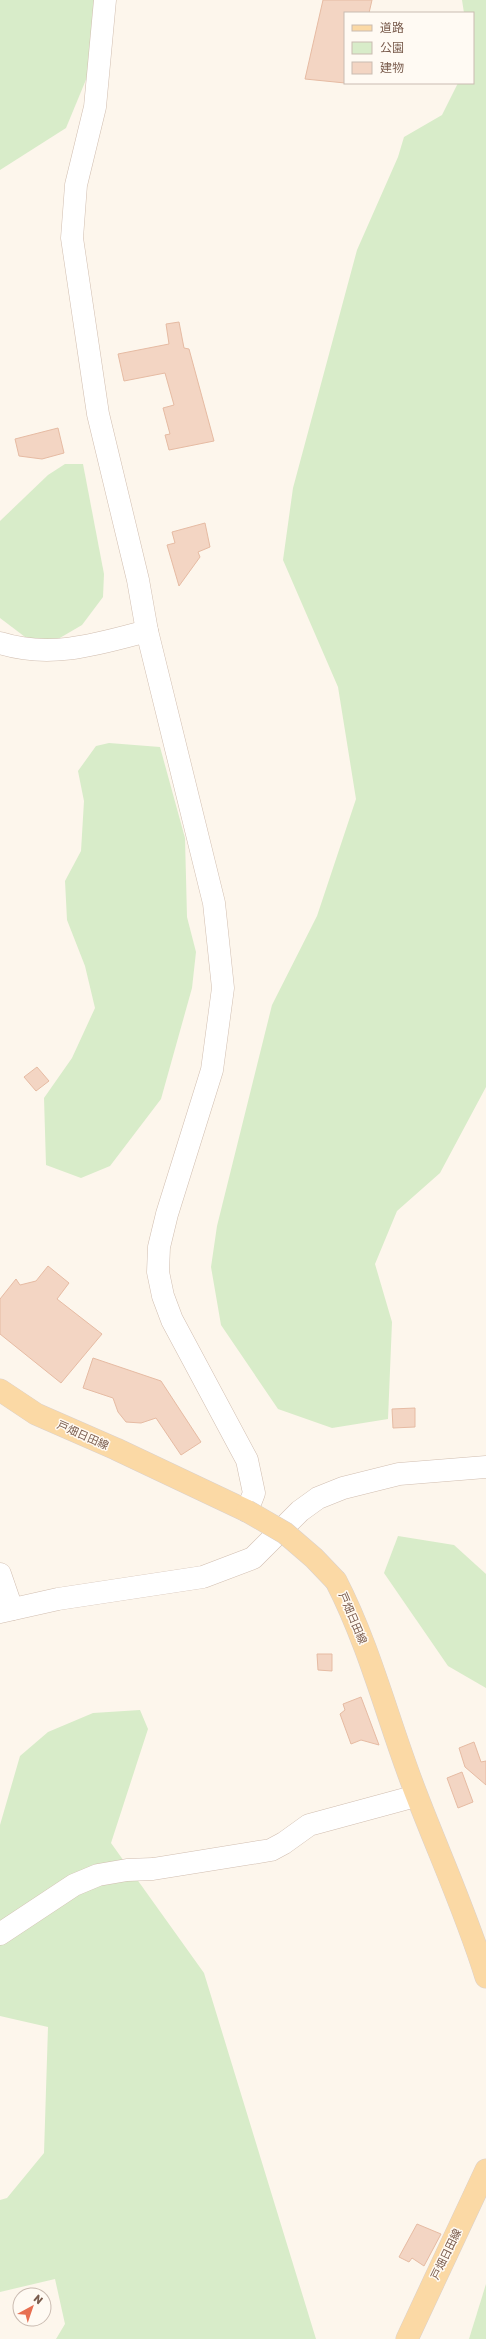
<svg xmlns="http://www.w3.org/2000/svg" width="486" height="2339" viewBox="0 0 486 2339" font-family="Rubik,'Noto Sans JP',sans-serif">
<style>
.green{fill:#d8ecc9}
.building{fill:#f3d5c3;stroke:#e6bba3}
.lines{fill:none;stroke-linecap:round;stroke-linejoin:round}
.minor-casing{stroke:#d1beb0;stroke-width:23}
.major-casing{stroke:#dad1cd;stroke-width:23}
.minor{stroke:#fff;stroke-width:22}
.major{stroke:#fbd9a5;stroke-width:22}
.major-bridge-casing{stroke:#dad1cd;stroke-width:23;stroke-linecap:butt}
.major-bridge{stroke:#fbd9a5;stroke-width:22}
.labels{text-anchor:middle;stroke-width:3;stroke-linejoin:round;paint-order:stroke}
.street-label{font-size:11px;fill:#7a5c4d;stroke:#fffaf3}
</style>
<rect width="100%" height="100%" fill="#fdf6ec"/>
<g class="green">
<polygon points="0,0 95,0 90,70 66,128 0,170"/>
<polygon points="462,0 486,0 486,1087 440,1173 397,1211 375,1264 392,1322 388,1419 332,1428 278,1409 221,1325 211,1267 217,1226 272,1005 317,916 356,799 338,687 283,560 293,488 357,250 398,157 404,137 442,115 458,83 473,83 473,13 464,13"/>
<polygon points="65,464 83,464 104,574 103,597 82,625 41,649 0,618 0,521 48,475"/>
<polygon points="109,743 160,747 185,838 187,917 196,952 192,988 161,1099 110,1166 81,1178 46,1165 44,1098 72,1058 95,1008 85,966 67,920 65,881 81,851 84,801 78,771 96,746"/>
<polygon points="398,1536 454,1545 486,1574 486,1688 448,1666 384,1573"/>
<polygon points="140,1710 148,1729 111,1843 204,1973 316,2339 56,2339 65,2324 55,2279 0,2292 0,2200 7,2198 44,2153 48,2027 0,2016 0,1825 20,1756 48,1732 93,1713"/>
<polygon points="486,2284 486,2339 469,2339"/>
</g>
<g class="building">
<polygon points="323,0 372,0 369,13 345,13 345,83 305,79"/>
<polygon points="179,322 184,348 189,349 214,441 169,450 165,435 170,434 163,408 174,405 165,373 124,381 118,354 169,344 166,324"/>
<polygon points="58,428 64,453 42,459 19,456 15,439"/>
<polygon points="205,523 210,547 198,552 200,557 179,586 167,545 175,543 172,532"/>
<polygon points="37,1067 49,1081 36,1091 24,1077"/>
<polygon points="48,1266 69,1283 57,1299 102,1334 61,1383 0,1334 0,1299 16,1279 20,1285 36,1281"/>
<polygon points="93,1358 161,1381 201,1442 181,1455 156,1418 141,1423 126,1422 118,1412 113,1398 83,1388"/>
<polygon points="415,1408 415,1427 393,1428 392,1409"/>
<polygon points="317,1654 332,1654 332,1671 318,1670"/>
<polygon points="361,1697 379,1745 361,1740 351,1744 340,1714 345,1710 343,1704"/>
<polygon points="474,1742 481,1762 486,1761 486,1785 465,1767 459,1748"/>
<polygon points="462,1772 473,1802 458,1808 447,1778"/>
<polygon points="417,2224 441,2234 424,2266 412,2258 409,2262 399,2257"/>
</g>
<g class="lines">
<defs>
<g id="minor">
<polyline points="105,0 95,107 76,185 72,238 98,414 138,580 147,631 214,903 223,988 212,1070 167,1214 159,1247 158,1272 163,1296 172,1320 247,1460 254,1493 247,1511"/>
<path d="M0,643c51,16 98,1 147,-12"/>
<polyline points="0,1574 12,1609"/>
<polyline points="0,1612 58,1599 203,1577 253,1558 300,1511 318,1498 343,1488 399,1474 486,1467"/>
<polyline points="0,1934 74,1885 98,1875 127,1870 153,1869 271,1850 284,1843 309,1825 416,1796"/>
</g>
<g id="major">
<polyline points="0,1390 36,1414 116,1449 247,1511"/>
<path d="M336,1581c35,68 53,144 81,215 23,60 50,119 69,181"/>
<polyline points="407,2339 486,2170"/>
</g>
</defs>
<use href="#minor" class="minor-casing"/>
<use href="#major" class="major-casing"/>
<use href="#minor" class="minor"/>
<use href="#major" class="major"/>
<defs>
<polyline id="major-bridge" points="247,1511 285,1533 314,1558 336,1581"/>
</defs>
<use href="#major-bridge" class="major-bridge-casing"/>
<use href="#major-bridge" class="major-bridge"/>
</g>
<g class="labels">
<g class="street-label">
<text transform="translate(83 1435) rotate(24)" y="4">戸畑日田線</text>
<text transform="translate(353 1618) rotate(67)" y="4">戸畑日田線</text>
<text transform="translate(446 2254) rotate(-64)" y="4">戸畑日田線</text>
</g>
</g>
<rect x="344" y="12" width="130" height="72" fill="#fffaf3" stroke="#cabbb1"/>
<rect x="352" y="25" width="20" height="6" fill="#fbd9a5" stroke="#cabbb1"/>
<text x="380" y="32" font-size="12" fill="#7a5c4d">道路</text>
<rect x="352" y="42" width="20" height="12" fill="#d8ecc9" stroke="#cabbb1"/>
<text x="380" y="52" font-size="12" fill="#7a5c4d">公園</text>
<rect x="352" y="62" width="20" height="12" fill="#f3d5c3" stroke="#cabbb1"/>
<text x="380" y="72" font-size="12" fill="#7a5c4d">建物</text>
<g transform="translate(32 2307) rotate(40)"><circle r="19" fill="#fffaf3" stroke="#cabbb1"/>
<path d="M0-3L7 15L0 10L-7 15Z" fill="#e76f51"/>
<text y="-6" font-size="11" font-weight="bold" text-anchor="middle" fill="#7a5c4d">N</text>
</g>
</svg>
